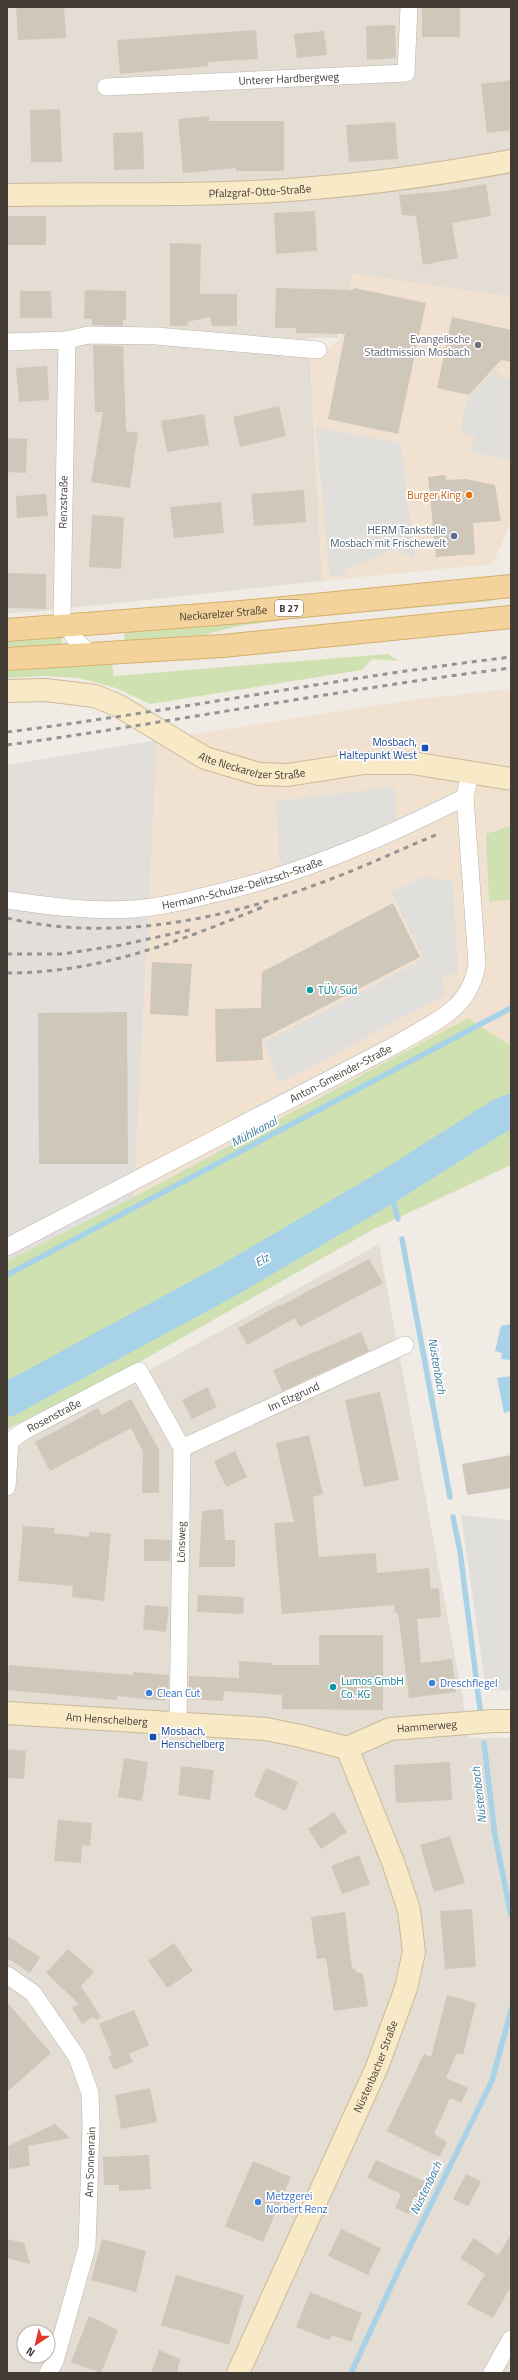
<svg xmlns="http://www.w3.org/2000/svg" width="518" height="2380" viewBox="0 0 518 2380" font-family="'Titillium Web',sans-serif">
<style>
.residential{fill:#e4ddd3;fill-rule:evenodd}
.commercial{fill:#f0e1d1}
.industrial{fill:#e2deda}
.green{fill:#cfe1b1}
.parking{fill:#e1dfdc}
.water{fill:#a7d2e7}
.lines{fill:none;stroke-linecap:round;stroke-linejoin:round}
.stream{stroke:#a7d2e7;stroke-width:5.5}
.river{stroke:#a7d2e7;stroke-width:34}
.building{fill:#d0c7bb}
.street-casing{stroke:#bdb6ab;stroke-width:18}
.secondary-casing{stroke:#cbba99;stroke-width:24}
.primary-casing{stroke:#d6af6d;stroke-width:24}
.street{stroke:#fff;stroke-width:17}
.secondary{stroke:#f8e9c7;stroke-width:22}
.primary{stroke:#f3d39b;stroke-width:22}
.rail{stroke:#939393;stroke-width:3;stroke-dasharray:5 5;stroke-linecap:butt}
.worship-dot{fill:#6b7280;stroke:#fff;stroke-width:1.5}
.food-dot{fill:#e8710a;stroke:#fff;stroke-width:1.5}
.service-dot{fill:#5c6f8a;stroke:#fff;stroke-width:1.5}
.transit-dot{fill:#1a4fb4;stroke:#fff;stroke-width:1.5}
.culture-dot{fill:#0f9aa8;stroke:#fff;stroke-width:1.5}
.shop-dot{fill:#3f7fe0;stroke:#fff;stroke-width:1.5}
.labels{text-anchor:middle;stroke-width:3.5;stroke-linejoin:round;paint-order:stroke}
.shield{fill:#fff;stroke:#7b7672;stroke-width:1}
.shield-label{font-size:10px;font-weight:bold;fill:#423c35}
.street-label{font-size:11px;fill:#423c35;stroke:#fff}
.worship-label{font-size:11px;fill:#5b616d;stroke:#fff;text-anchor:end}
.food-label{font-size:11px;fill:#c56008;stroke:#fff;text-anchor:end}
.service-label{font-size:11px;fill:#4e5e75;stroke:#fff;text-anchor:end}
.transit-label{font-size:11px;fill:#164399;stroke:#fff;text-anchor:end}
.culture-label{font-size:11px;fill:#0d838f;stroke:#fff;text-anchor:start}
.shop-label{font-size:11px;fill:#366cbe;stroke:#fff;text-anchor:start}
.water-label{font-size:12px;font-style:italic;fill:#3b7da1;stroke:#fff}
</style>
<rect width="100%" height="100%" fill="#f0ece5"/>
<g class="residential">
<polygon points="7,7 511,7 511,297 352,274 338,338 309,338 322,581 43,611 7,613"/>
<path d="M379,1244l91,494h41v635h-504v-925zM24,2332h24v24h-24z"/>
</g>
<g class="commercial">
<polygon points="352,273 511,297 511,522 493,564 322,581 311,360 340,339"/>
<polygon points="511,689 511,1046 468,1018 134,1197 157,740 410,700"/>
</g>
<polygon class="industrial" points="157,740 134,1197 7,1261 7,765"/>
<g class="green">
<polygon points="492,597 493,601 289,619 239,626 204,635 125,642 124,632"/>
<polygon points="61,637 63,645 7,650 7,642"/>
<polygon points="388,654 398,661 372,659 362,670 150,704 116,688 79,678 45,676 7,678 7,671 112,664 114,676"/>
<polygon points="511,826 511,899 489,902 486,834"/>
<polygon points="468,1018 511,1046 511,1165 372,1230 134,1365 7,1429 7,1261 134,1197"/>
</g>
<g class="parking">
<polygon points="495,370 506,381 511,375 511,460 471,452 475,436 460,434 467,399"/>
<polygon points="316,428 401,443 415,559 396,549 345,570 345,575 330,577"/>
<polygon points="395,787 396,825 280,869 276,801"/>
<polygon points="423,877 453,881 458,974 442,975 444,996 279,1083 264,1042 424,959 391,892"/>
<polygon points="461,1515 511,1520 511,1690 486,1690"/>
</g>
<g class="water">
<polygon points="511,1324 511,1360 501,1359 502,1353 495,1351 501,1326"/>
<polygon points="511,1376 511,1411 504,1413 497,1378"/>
</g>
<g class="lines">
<g class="stream">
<polyline points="389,1186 398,1219"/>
<polyline points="402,1239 450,1497"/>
<polyline points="7,1275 511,1008"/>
<polyline points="453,1517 460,1551 480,1709"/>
<polyline points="484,1743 495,1836 511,1915"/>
<polyline points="351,2373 400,2267 492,2081 511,2010"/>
</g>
<polyline class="river" points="7,1400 227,1281 389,1186 499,1116 511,1111"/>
</g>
<g class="building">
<polygon points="16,7 64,7 66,38 18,40"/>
<rect x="422" y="7" width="38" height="30"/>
<polygon points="395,25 396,58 367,60 366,26"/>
<polygon points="256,30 258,59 208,62 208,66 120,74 117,40"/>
<polygon points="324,31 327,55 297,58 294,34"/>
<polygon points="511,80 511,130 487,133 481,84"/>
<polygon points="60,109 62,162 31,162 30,110"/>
<polygon points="209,116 209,121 284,121 284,171 236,171 236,168 183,173 178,119"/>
<polygon points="395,122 398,159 349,162 346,125"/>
<polygon points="143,132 144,169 114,170 113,133"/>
<polygon points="486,184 491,216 452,223 458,258 423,265 416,216 402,215 399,195 446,191"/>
<polygon points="315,211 317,251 276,254 274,213"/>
<rect x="7" y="216" width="39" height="29"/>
<polygon points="170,243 201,244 200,294 237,294 237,326 212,326 210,317 187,322 188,326 170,326"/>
<polygon points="276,288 353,290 354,288 426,303 398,434 328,419 345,334 296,333 296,328 275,328"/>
<polygon points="85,290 126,291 126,320 123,320 123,326 92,325 92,319 84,319"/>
<polygon points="20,291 51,291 52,318 20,318"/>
<polygon points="452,317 511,330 511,362 501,360 469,395 437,388"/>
<polygon points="93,345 123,346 126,431 138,433 130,488 91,482 103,412 95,412"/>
<polygon points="47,366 49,400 19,402 16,368"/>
<polygon points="279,406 286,436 240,447 233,417"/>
<polygon points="204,414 209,445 167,452 161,421"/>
<polygon points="7,438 27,439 26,473 7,472"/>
<polygon points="445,475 446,480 466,479 495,485 501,521 473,523 475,554 436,557 428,477"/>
<polygon points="304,490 306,522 254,526 251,494"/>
<polygon points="46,494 48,516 17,518 16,496"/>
<polygon points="221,502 224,533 174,538 170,507"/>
<polygon points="92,515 124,517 121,569 89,567"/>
<polygon points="7,573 46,574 46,609 7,608"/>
<polygon points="393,903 420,957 262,1039 263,1060 216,1062 215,1009 261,1008 262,972"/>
<polygon points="152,962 192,964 188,1016 150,1014"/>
<polygon points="127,1012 128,1164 39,1164 38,1013"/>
<polygon points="369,1259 383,1283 300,1327 295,1318 247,1345 238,1328 279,1305 280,1306"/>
<polygon points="361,1332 369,1351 282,1391 273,1370"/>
<polygon points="207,1387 217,1407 192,1419 182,1400"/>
<polygon points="380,1392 399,1480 364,1487 345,1400"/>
<polygon points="131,1399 159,1450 159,1493 142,1493 143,1451 131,1428 50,1471 35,1442 98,1408 102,1415"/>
<polygon points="309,1435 323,1494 313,1497 319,1557 376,1553 377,1573 429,1568 431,1589 439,1588 441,1617 417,1619 421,1663 452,1659 456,1692 409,1698 398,1613 395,1613 394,1605 282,1614 274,1523 294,1522 276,1443"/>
<polygon points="235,1451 247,1477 226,1487 214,1461"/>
<polygon points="511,1455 511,1488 467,1495 462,1464"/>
<polygon points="223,1509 225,1540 235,1540 235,1567 199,1567 202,1511"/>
<polygon points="23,1526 55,1528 54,1533 89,1537 90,1532 111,1534 104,1601 72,1597 73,1586 18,1581"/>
<polygon points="144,1539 171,1540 170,1561 144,1561"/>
<polygon points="198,1595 244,1597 243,1614 197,1612"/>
<polygon points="145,1605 169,1607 166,1632 143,1629"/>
<polygon points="319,1635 383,1635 383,1710 282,1709 282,1695 224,1691 223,1701 188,1699 189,1676 239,1678 239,1661 272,1663 271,1665 319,1665"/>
<polygon points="9,1665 133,1675 133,1672 169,1675 168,1698 165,1698 165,1701 117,1696 117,1700 7,1690"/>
<polygon points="7,1749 26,1751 24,1779 7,1778"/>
<polygon points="124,1758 148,1762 142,1801 118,1797"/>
<polygon points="450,1762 452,1800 396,1803 394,1765"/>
<polygon points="181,1766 214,1770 210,1800 178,1795"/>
<polygon points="266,1768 298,1782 286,1811 254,1796"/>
<polygon points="334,1812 347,1832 321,1849 308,1829"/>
<polygon points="58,1820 92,1823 90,1846 82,1845 81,1863 54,1861"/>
<polygon points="450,1836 465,1883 434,1892 420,1845"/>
<polygon points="359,1855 370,1884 342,1894 331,1866"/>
<polygon points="472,1909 476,1967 445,1969 440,1911"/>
<polygon points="345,1912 352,1969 355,1968 355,1971 363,1974 368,2006 334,2011 326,1958 317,1959 311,1917"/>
<polygon points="7,1936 40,1957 30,1973 7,1958"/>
<polygon points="174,1943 193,1971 167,1988 148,1961"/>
<polygon points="68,1949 94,1972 81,1986 101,2017 97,2020 93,2017 82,2024 72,2008 79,2004 46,1973"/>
<polygon points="447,1995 476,2003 463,2055 457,2053 446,2078 468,2088 461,2103 450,2098 434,2134 447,2142 439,2157 387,2131 424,2054 431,2057"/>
<polygon points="7,2002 51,2053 7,2092"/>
<polygon points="134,2010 149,2045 129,2054 133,2062 114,2070 108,2057 112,2055 99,2024"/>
<polygon points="150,2088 157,2122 121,2129 115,2095"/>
<polygon points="55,2124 70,2138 28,2146 30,2166 9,2169 8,2146"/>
<polygon points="149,2155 151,2189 119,2191 119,2185 104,2185 103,2157"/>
<polygon points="376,2160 426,2182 409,2214 395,2208 401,2194 367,2178"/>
<polygon points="253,2161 291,2177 263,2242 225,2226"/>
<polygon points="466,2174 481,2182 468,2206 453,2199"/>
<polygon points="341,2229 381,2248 368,2275 328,2256"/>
<polygon points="511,2235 511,2286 493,2318 467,2304 485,2274 460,2258 474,2238 498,2255"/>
<polygon points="7,2239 24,2243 30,2264 7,2258"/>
<polygon points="102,2239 146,2251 136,2292 91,2280"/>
<polygon points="176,2275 244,2295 229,2345 161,2325"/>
<polygon points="310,2292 362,2313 351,2342 332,2335 329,2340 296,2327"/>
<polygon points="89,2316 118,2330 101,2373 71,2362"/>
<polygon points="159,2350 180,2359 177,2373 151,2373"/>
</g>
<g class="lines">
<defs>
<g id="street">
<path id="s1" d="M106,87l300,-14 3,-66"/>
<polyline points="67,340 88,335 156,336 318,350"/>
<polyline points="7,342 67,340 62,616 77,642 91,654"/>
<path id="s2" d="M7,900c42,6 84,12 127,9 24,-2 48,-7 71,-13 91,-20 177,-57 260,-99"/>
<path id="s3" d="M7,1247l392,-204c36,-22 71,-33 78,-79l-12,-167 5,-25"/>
<path id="s4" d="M182,1448l223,-103"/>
<path id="s5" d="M7,1487l3,-46 14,-10 115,-60 43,77 -4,277"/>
<polyline points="7,1975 33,1993 77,2057 90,2093 91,2127 87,2247 55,2361 48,2373"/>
<polyline points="492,2373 511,2339"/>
</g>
<g id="secondary">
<path id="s6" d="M7,195c102,-2 205,2 306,-7 67,-5 132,-15 198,-27"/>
<path id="s7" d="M7,691l38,-1 50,6 24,10 86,52 54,16 29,1 76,-12h48l99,16"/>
<path id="s8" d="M7,1713l259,16 34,7 47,12"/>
<path id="s9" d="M347,1748l43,-19 103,-8h18"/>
<path id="s10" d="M238,2373l139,-306 29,-79 8,-36 -5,-42 -16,-48 -46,-114"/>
</g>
<g id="primary">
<path id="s11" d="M7,630l234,-18 270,-26"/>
<polyline points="7,659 223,646 511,617"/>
</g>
</defs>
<use href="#street" class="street-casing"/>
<use href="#secondary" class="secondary-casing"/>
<use href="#primary" class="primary-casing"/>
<use href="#street" class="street"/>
<use href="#secondary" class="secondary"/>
<use href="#primary" class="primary"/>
<g class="rail">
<path d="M7,732c169,-21 335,-55 504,-75"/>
<path d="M7,745c168,-23 335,-56 504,-77"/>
<path d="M7,918c102,24 212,3 308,-33 42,-15 82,-34 123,-51"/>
<polyline points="7,954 62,954 121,945 194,929"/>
<path d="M7,973c94,0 173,-32 258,-67"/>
</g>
</g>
<circle class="worship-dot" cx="478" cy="345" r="4"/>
<circle class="food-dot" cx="469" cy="495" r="4"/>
<circle class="service-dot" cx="454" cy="536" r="4"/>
<g class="transit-dot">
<rect x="421" y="744" width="8" height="8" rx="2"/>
<rect x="149" y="1733" width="8" height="8" rx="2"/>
</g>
<g class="culture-dot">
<circle cx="310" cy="990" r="4"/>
<circle cx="333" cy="1687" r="4"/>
</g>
<g class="shop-dot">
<circle cx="432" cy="1683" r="4"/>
<circle cx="149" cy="1693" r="4"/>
<circle cx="258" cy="2202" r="4"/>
</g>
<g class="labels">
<rect class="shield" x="275" y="600" width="28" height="16" rx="3"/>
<g class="shield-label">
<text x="289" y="612">B 27</text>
</g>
<g class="street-label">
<text dy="4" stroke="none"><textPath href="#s1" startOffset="183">Unterer Hardbergweg</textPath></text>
<text dy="4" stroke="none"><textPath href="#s6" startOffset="253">Pfalzgraf-Otto-Straße</textPath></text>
<text transform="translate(63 502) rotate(-89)" y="4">Renzstraße</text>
<text dy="4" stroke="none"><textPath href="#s11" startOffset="217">Neckarelzer Straße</textPath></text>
<text dy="4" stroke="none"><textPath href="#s7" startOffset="263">Alte Neckarelzer Straße</textPath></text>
<text dy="4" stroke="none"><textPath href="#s2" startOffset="239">Hermann-Schulze-Delitzsch-Straße</textPath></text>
<text dy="4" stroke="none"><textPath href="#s3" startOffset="376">Anton-Gmeinder-Straße</textPath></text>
<text dy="4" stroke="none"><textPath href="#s4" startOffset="123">Im Elzgrund</textPath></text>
<text dy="4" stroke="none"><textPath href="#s5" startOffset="97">Rosenstraße</textPath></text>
<text transform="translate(181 1542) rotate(-89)" y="4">Lönsweg</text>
<text dy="4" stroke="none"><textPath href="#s8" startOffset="100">Am Henschelberg</textPath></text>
<text dy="4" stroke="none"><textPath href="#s9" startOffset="84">Hammerweg</textPath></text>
<text dy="4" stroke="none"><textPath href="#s10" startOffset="336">Nüstenbacher Straße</textPath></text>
<text transform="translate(90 2162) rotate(-88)" y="4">Am Sonnenrain</text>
</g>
<g class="worship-label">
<text x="470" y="343">Evangelische<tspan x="470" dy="13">Stadtmission Mosbach</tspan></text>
</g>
<g class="food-label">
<text x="461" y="499">Burger King</text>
</g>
<g class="service-label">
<text x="446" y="534">HERM Tankstelle<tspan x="446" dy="13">Mosbach mit Frischewelt</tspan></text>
</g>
<g class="transit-label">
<text x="417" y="746">Mosbach,<tspan x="417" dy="13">Haltepunkt West</tspan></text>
<text x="161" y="1735" text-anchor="start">Mosbach,<tspan x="161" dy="13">Henschelberg</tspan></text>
</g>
<g class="culture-label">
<text x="318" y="994">TÜV Süd</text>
<text x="341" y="1685">Lumos GmbH<tspan x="341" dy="13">Co. KG</tspan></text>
</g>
<g class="shop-label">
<text x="440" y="1687">Dreschflegel</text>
<text x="157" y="1697">Clean Cut</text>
<text x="266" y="2200">Metzgerei<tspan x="266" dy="13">Norbert Renz</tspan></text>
</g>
<g class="water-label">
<text transform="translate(254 1132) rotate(-28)" y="4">Mühlkanal</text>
<text transform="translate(262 1260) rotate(-30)" y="4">Elz</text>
<text transform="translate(437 1366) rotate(80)" y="4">Nüstenbach</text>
<text transform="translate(479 1795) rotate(-97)" y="4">Nüstenbach</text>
<text transform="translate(426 2188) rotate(-64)" y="4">Nüstenbach</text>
</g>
</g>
<rect width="518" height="2380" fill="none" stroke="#423c35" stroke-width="16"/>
<g transform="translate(36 2344) rotate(215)"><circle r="19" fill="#ffffff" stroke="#b3b1ae"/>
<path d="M0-3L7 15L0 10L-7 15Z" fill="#e2382a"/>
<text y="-6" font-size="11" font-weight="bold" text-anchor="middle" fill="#423c35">N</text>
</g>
</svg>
